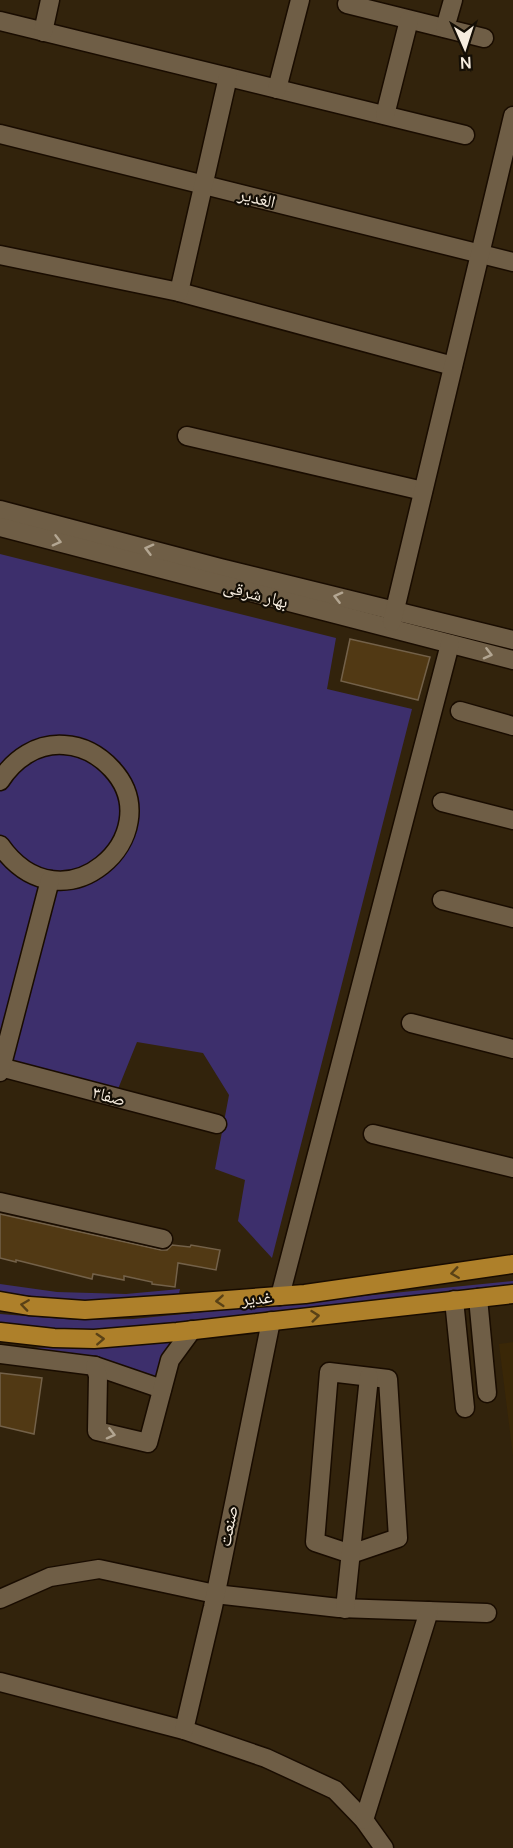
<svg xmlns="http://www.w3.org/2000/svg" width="513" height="1848" viewBox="0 0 513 1848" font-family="Manrope,'Noto Naskh Arabic',sans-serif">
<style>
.built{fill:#3a2707}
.green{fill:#3d2f6c}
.building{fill:#513914;stroke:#736149;stroke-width:1.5}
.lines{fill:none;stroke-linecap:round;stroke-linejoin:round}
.minor-casing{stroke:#190c00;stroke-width:21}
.major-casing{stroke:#190c00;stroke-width:21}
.minor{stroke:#6f5e46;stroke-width:18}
.major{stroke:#ae802a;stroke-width:18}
.oneway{stroke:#b3a692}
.oneway2{stroke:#594116}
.labels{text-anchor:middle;stroke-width:4.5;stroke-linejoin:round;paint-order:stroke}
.street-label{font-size:18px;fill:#f7eddf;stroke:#140e05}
</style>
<rect width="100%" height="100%" fill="#32230c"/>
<polygon class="built" points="513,1342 513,1456 499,1344"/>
<g class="green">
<polygon points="0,554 336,638 327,689 412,709 272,1258 238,1221 245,1180 215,1169 229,1095 203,1053 137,1042 118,1089 0,1060"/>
<polygon points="513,1281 513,1291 92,1332 35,1328 0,1323 0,1314 77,1320 133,1319"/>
<polygon points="0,1284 57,1292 126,1294 180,1289 178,1298 120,1302 71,1301 0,1292"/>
<polygon points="182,1335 159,1384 102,1364 33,1348 103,1345"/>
</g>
<g class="building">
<polygon points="350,639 430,657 418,700 341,681"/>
<polygon points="0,1214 161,1250 167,1250 172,1245 190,1247 191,1245 220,1250 216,1270 178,1263 175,1287 152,1284 152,1282 124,1276 124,1280 93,1274 92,1279 16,1260 16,1262 0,1258"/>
<polygon points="0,1373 42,1378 34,1434 0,1426"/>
</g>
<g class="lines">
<defs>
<g id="minor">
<polyline points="347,4 484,38"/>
<polyline points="0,21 465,135"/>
<polyline points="445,28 453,0"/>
<polyline points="43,32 50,0"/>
<polyline points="277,89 300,0"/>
<polyline points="385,115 409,20"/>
<polyline points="0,134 513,262"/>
<polyline points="0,255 179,292 453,366"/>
<polyline points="179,292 228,77"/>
<polyline points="187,436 423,491"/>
<polyline points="0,510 220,568 513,640"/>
<polyline points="0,527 513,660"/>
<polyline points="392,622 513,116"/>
<polyline points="460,711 513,726"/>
<path d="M0,781c14,-22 37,-38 64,-36 19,1 35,10 48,24 60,65 -49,166 -112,76"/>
<polyline points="442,802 513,820"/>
<polyline points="442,900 513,918"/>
<polyline points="411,1023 513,1049"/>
<polyline points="0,1067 217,1124"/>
<polyline points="0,1072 50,880"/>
<polyline points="373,1134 513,1168"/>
<polyline points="0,1202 163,1239"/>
<polyline points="280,1296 450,644"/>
<polyline points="478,1298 487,1393"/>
<polyline points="454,1300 465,1408"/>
<polyline points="0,1354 95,1366 162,1389"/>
<polyline points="95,1366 98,1376 97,1431 148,1443 170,1360 192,1330"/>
<polygon points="329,1372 388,1379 398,1538 351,1554 315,1542"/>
<polyline points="0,1599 50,1577 99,1569 215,1594 339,1608 487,1613"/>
<polyline points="345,1609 369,1377"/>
<polyline points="0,1682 184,1730 266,1758 335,1790 364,1820 384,1848"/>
<polyline points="184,1730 213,1607 271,1321"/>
<polyline points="364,1820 429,1611"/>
</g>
<g id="major">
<polyline points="0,1301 29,1306 85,1310 174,1304 305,1294 513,1264"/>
<polyline points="0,1332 54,1338 94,1339 177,1332 513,1294"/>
</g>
</defs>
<use href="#minor" class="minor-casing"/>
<use href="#major" class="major-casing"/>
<use href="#minor" class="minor"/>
<use href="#major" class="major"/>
</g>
<defs><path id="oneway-chevron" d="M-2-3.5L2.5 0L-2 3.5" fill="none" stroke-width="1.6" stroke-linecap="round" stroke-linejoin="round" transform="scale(1.5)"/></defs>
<g class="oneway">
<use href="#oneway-chevron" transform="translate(57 541) rotate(15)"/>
<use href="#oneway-chevron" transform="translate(149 549) rotate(-165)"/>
<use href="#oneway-chevron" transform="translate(338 597) rotate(-166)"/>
<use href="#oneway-chevron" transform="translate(488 654) rotate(14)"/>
<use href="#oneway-chevron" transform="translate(111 1434) rotate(14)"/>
</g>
<g class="oneway2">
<use href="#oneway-chevron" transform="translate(455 1273) rotate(172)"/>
<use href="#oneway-chevron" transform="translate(220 1301) rotate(176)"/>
<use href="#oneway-chevron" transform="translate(25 1305) rotate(-172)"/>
<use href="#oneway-chevron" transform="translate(315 1316) rotate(-6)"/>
<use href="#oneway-chevron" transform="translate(100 1339) rotate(-3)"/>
</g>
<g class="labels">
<g class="street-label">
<text transform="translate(257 198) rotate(14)" y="6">الغدیر</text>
<text transform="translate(256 594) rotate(15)" y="6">بهار شرقی</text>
<text transform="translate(109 1096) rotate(15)" y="6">صفا۳</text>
<text transform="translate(257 1298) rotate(-4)" y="6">غدیر</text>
<text transform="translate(228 1526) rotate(-79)" y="6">صنعت</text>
</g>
</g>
<g transform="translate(465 48) rotate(177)" stroke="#140e05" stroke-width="4.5" paint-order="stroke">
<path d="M0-4.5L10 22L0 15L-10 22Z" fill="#f7eddf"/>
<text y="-9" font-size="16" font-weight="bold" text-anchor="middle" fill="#f7eddf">N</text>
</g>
</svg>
